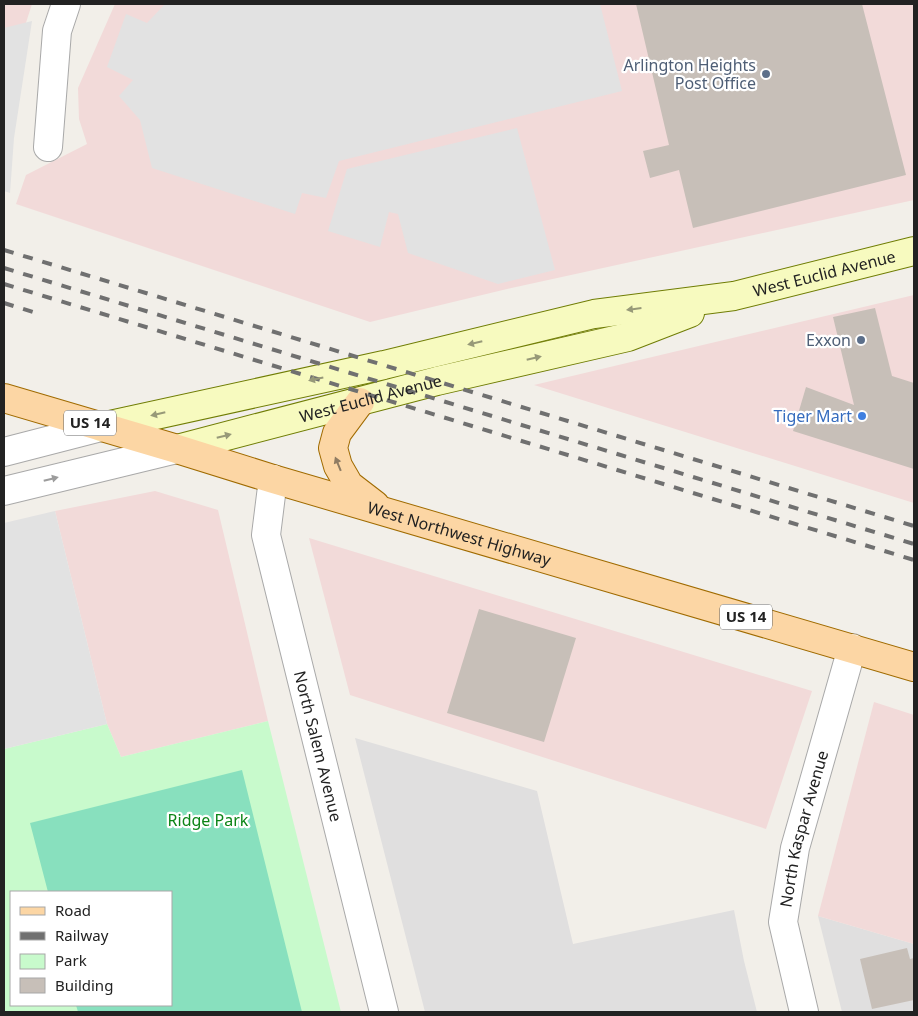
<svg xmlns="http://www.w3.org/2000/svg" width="918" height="1016" viewBox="0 0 918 1016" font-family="'Noto Sans',sans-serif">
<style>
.residential{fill:#e0dfdf}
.commercial{fill:#f2dad9}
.park{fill:#c8facc;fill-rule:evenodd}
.pitch{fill:#88e0be}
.parking{fill:#e2e2e2}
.building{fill:#c7bfb8}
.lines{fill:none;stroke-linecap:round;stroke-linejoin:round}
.minor-casing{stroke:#a9a9a9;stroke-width:30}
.tertiary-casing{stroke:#a9a9a9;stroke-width:30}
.secondary-casing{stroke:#707d05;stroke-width:30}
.primary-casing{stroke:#a06b00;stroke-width:30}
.minor{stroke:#fff;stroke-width:28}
.tertiary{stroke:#fff;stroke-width:28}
.secondary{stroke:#f7fabf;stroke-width:28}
.primary{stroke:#fcd6a4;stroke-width:28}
.rail{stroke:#707070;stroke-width:4;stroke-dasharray:10 10;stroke-linecap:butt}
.oneway{fill:#979978}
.oneway2{fill:#8f7c63}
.oneway3{fill:#9c9c9c}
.service-dot{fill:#5c6f8a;stroke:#fff;stroke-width:2}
.shop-dot{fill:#3f7fe0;stroke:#fff;stroke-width:2}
.labels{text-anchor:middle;stroke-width:4.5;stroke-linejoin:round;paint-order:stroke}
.shield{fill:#fff;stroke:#646464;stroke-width:1}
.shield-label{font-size:15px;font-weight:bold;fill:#222}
.service-label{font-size:16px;fill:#4e5e75;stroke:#fff;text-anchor:end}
.street-label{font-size:16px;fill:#222;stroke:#fff}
.shop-label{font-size:16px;fill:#366cbe;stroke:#fff;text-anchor:end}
.park-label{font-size:16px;fill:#0c8416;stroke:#fff}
</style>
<rect width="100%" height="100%" fill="#f2efe9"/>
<g class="residential">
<polygon points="355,738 537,791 573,944 734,910 744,961 757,1012 425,1012"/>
<polygon points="818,916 914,944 914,1012 842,1012"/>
</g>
<g class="commercial">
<polygon points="4,4 32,4 4,91"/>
<polygon points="115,4 914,4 914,200 507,289 370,322 16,204 26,175 87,144 79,119 78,88"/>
<polygon points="914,295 914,503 534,385"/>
<polygon points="155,491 218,510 268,721 121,757 107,724 55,511"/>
<polygon points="309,538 812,691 766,829 350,695"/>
<polygon points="874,702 914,715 914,944 818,916"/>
</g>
<path class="park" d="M268,721l73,291h-337v-263l103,-25 14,33zM11,892h160v113h-160z"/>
<polygon class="pitch" points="242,770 302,1012 78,1012 76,1005 171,1005 171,892 48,892 30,823"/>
<g class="parking">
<polygon points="165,4 600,4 622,91 339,161 326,198 302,193 295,214 152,168 140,120 119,96 133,80 107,67 126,14 147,23"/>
<polygon points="32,21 14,138 10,193 4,191 4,28"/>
<polygon points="517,128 555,270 498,284 408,253 398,214 389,212 380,247 328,231 347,169"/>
<polygon points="55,511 107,724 4,749 4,523"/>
</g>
<g class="building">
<polygon points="636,4 862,4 906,175 693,228 679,170 650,178 643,151 669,145"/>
<polygon points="875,308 892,376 914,383 914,469 793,431 806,387 854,405 833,317"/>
<polygon points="479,609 576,638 544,742 447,713"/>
<polygon points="907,948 910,959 914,958 914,1000 872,1009 860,959"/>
</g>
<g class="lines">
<defs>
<g id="minor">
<polyline points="48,147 57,31 66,4"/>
<path id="s1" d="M273,479l-7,56 118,477"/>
<path id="s2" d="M804,1012l-21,-90 12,-74 57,-200"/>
</g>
<g id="tertiary">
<polyline points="4,452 101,427"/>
<polyline points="4,491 177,449"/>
</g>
<g id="secondary">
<path id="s3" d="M101,427l283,-62 210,-51 140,-18 180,-45"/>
<path id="s4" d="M177,449l260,-68 191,-44 62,-24"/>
</g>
<g id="primary">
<path id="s5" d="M4,398l173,51 96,30 641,188"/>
<polyline points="360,402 337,433 333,448 338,466 349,485 375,505"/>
</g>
</defs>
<use href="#minor" class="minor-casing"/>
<use href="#tertiary" class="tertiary-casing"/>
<use href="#secondary" class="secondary-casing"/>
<use href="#primary" class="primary-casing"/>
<use href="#minor" class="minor"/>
<use href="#tertiary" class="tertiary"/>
<use href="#secondary" class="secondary"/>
<use href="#primary" class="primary"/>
<g class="rail">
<polyline points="4,250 914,526"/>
<polyline points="4,268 914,544"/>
<polyline points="4,284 914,560"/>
<polyline points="4,303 36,313"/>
</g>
</g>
<defs><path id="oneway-solid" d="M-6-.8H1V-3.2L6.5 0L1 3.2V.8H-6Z" transform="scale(1.25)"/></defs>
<g class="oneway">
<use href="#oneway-solid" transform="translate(634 309) rotate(173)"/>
<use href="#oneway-solid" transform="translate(475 343) rotate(167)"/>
<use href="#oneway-solid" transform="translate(534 358) rotate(-13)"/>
<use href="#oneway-solid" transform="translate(316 379) rotate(168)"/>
<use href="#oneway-solid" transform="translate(158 414) rotate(167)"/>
<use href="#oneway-solid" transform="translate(224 436) rotate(-14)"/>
</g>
<use class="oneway2" href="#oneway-solid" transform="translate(338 464) rotate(-112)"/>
<use class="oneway3" href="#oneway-solid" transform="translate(51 479) rotate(-14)"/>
<g class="service-dot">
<circle cx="766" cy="74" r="5"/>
<circle cx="861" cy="340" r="5"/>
</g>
<circle class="shop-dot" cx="862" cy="416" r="5"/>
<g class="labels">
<g class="shield">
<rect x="64" y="410.5" width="52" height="25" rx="4"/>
<rect x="720" y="604.5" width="52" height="25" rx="4"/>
</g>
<g class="shield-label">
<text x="90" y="428">US 14</text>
<text x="746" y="622">US 14</text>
</g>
<g class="service-label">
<text x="756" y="71">Arlington Heights<tspan x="756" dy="18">Post Office</tspan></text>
<text x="851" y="346">Exxon</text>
</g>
<g class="street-label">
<text dy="6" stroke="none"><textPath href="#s3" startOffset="740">West Euclid Avenue</textPath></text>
<text dy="6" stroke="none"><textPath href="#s4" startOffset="200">West Euclid Avenue</textPath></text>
<text dy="6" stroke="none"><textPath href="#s5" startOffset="475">West Northwest Highway</textPath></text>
<text dy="6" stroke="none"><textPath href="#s1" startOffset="274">North Salem Avenue</textPath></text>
<text dy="6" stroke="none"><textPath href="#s2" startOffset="188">North Kaspar Avenue</textPath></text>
</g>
<g class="shop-label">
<text x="852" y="422">Tiger Mart</text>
</g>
<g class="park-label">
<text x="208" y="826">Ridge Park</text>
</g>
</g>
<rect width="918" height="1016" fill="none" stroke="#222222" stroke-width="10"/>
<rect x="10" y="891" width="162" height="115" fill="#ffffff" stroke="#a7a7a7"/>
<rect x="20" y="907" width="25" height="8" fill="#fcd6a4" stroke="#a7a7a7"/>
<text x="55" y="916" font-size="15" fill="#222222">Road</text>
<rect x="20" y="932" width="25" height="8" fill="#707070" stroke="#a7a7a7"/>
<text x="55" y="941" font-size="15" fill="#222222">Railway</text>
<rect x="20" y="954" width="25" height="15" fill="#c8facc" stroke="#a7a7a7"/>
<text x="55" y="966" font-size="15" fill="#222222">Park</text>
<rect x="20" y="978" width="25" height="15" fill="#c7bfb8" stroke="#a7a7a7"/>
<text x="55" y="991" font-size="15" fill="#222222">Building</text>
</svg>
